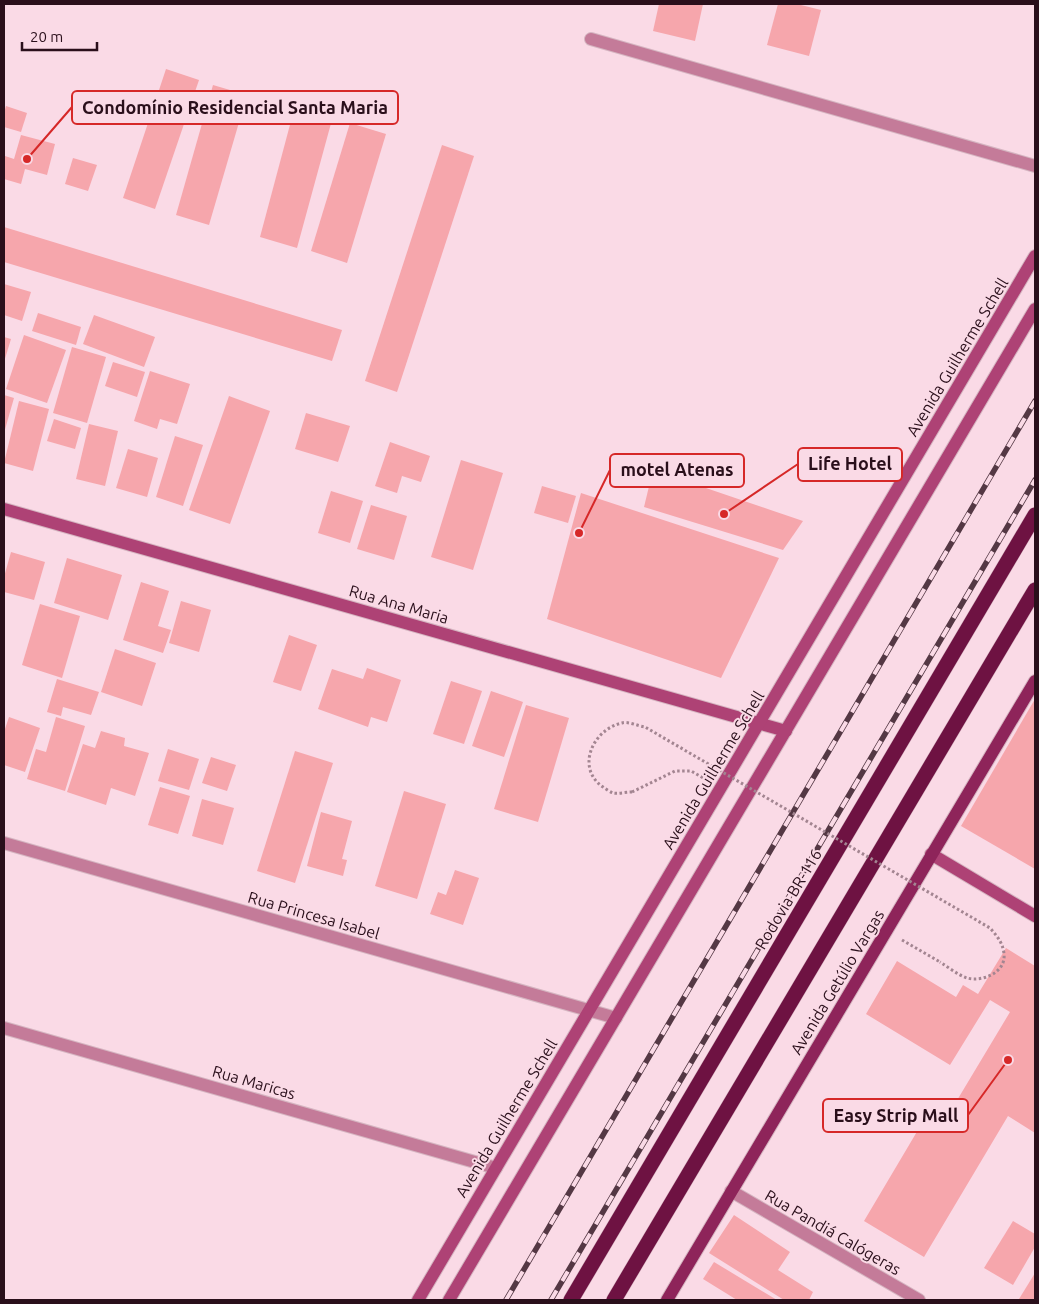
<svg xmlns="http://www.w3.org/2000/svg" width="1039" height="1304" viewBox="0 0 1039 1304" font-family="Ubuntu,sans-serif">
<style>
.building{fill:#f6a6ac}
.lines{fill:none;stroke-linecap:round;stroke-linejoin:round}
.lane-casing{stroke:#d5b5c1;stroke-width:14}
.street-casing{stroke:#d5b5c1;stroke-width:14}
.secondary-casing{stroke:#d5b5c1;stroke-width:14}
.primary-casing{stroke:#d5b5c1;stroke-width:14}
.highway-casing{stroke:#d5b5c1;stroke-width:16}
.path{stroke:#a38591;stroke-width:3;stroke-dasharray:2.5 2.5;stroke-linecap:butt}
.lane{stroke:#c47b99;stroke-width:12}
.street{stroke:#c47b99;stroke-width:12}
.secondary{stroke:#ae4275;stroke-width:12}
.primary{stroke:#8e245a;stroke-width:12}
.highway{stroke:#6e1242;stroke-width:15}
.rail-casing{stroke:#543844;stroke-width:5.5}
.rail{stroke:#fadae6;stroke-width:4;stroke-dasharray:11;stroke-linecap:butt}
.path-bridge{stroke:#a38591;stroke-width:3;stroke-dasharray:2.5 2.5;stroke-linecap:butt}
.labels{text-anchor:middle;stroke-width:4;stroke-linejoin:round;paint-order:stroke}
.street-label{font-size:16px;fill:#2a0f1b;stroke:#fadae6}
.leader{fill:none;stroke:#d62828;stroke-width:2}
.callout-dot{fill:#d62828;stroke:#fadae6;stroke-width:2}
.callout{fill:#fadae6;stroke:#d62828;stroke-width:2}
.callout-label{font-size:18px;text-anchor:middle;font-weight:bold;fill:#2a0f1b}
</style>
<rect width="100%" height="100%" fill="#fadae6"/>
<g class="building">
<polygon points="659,4 703,4 695,41 653,31"/>
<polygon points="778,4 797,4 821,10 809,56 767,45"/>
<polygon points="166,69 199,80 155,209 123,198"/>
<polygon points="213,85 247,95 209,225 176,215"/>
<polygon points="6,106 27,113 21,132 4,127 4,113"/>
<polygon points="295,106 333,116 297,248 260,237"/>
<polygon points="350,123 386,134 347,263 311,251"/>
<polygon points="21,135 55,144 47,175 25,169 21,184 4,179 5,156 14,159"/>
<polygon points="442,145 474,156 397,392 365,381"/>
<polygon points="73,158 97,165 88,191 65,184"/>
<polygon points="4,227 342,330 332,361 4,262"/>
<polygon points="4,284 31,292 22,321 4,315"/>
<polygon points="38,313 81,327 76,345 32,331"/>
<polygon points="94,315 155,337 144,367 83,344"/>
<polygon points="24,335 66,350 47,403 6,389"/>
<polygon points="4,337 11,339 4,362"/>
<polygon points="72,347 106,357 87,423 53,413"/>
<polygon points="113,362 145,372 137,397 105,386"/>
<polygon points="150,371 190,384 177,424 160,419 157,429 134,421"/>
<polygon points="4,395 14,398 4,433"/>
<polygon points="229,396 270,411 230,524 189,510"/>
<polygon points="19,401 49,409 33,471 4,463"/>
<polygon points="306,413 350,426 338,462 295,449"/>
<polygon points="54,419 81,428 75,449 47,441"/>
<polygon points="89,424 118,431 105,486 76,479"/>
<polygon points="175,436 203,445 183,506 156,497"/>
<polygon points="390,442 430,456 421,482 402,476 397,493 375,486"/>
<polygon points="128,449 158,458 147,497 116,488"/>
<polygon points="461,460 503,473 473,570 431,557"/>
<polygon points="653,470 803,521 783,550 644,507"/>
<polygon points="542,486 576,496 568,523 534,513"/>
<polygon points="331,491 363,501 350,543 318,533"/>
<polygon points="581,493 779,558 721,678 547,619"/>
<polygon points="371,505 407,516 394,560 357,549"/>
<polygon points="11,552 45,562 34,600 4,592 4,577"/>
<polygon points="67,558 122,575 108,620 54,603"/>
<polygon points="141,582 169,591 158,626 171,630 163,653 123,640"/>
<polygon points="181,601 211,610 199,652 169,643"/>
<polygon points="40,604 80,616 62,678 22,665"/>
<polygon points="289,635 317,645 301,691 273,682"/>
<polygon points="115,649 156,663 142,706 101,692"/>
<polygon points="367,668 401,680 387,722 371,717 368,727 318,709 332,669 363,679"/>
<polygon points="57,679 99,692 91,715 63,707 61,716 47,712"/>
<polygon points="451,681 482,691 464,744 433,734"/>
<polygon points="491,691 523,702 504,757 472,746"/>
<polygon points="1035,699 1035,869 961,826"/>
<polygon points="526,705 569,718 538,822 494,809"/>
<polygon points="9,717 40,728 25,772 4,765 4,732"/>
<polygon points="56,717 85,726 65,791 27,779 36,749 46,752"/>
<polygon points="101,731 125,738 124,746 149,753 135,796 111,788 106,805 67,792 83,744 95,748"/>
<polygon points="168,749 199,759 189,790 158,781"/>
<polygon points="295,751 333,763 295,883 257,871"/>
<polygon points="211,757 236,765 227,791 202,783"/>
<polygon points="160,787 190,796 178,834 148,825"/>
<polygon points="404,791 446,804 417,899 375,886"/>
<polygon points="202,799 234,808 223,845 192,836"/>
<polygon points="321,812 352,821 342,859 347,860 343,876 307,866"/>
<polygon points="455,870 479,878 463,925 430,914 438,892 446,895"/>
<polygon points="1006,948 1035,966 1035,1133 1008,1116 924,1257 864,1221 931,1108 947,1117 1010,1012 990,1000 950,1065 866,1014 897,961 956,997 963,985 978,994"/>
<polygon points="734,1215 790,1252 778,1270 813,1292 809,1300 784,1300 709,1253"/>
<polygon points="1013,1221 1035,1234 1035,1247 1013,1285 984,1268"/>
<polygon points="714,1262 777,1300 737,1300 703,1279"/>
<polygon points="1035,1273 1035,1300 1020,1300 1019,1299"/>
</g>
<g class="lines">
<defs>
<polyline id="lane" points="591,39 1035,166"/>
<g id="street">
<polyline points="4,843 616,1018"/>
<polyline points="4,1028 496,1168"/>
<polyline points="731,1191 919,1300"/>
</g>
<g id="secondary">
<polyline points="4,509 786,731"/>
<polyline points="931,854 1035,916"/>
<polyline points="418,1300 1035,256"/>
<polyline points="449,1300 1035,309"/>
</g>
<polyline id="primary" points="667,1300 1035,681"/>
<g id="highway">
<polyline points="571,1300 1035,515"/>
<polyline points="614,1300 1035,590"/>
</g>
</defs>
<use href="#lane" class="lane-casing"/>
<use href="#street" class="street-casing"/>
<use href="#secondary" class="secondary-casing"/>
<use href="#primary" class="primary-casing"/>
<use href="#highway" class="highway-casing"/>
<g class="path">
<polyline points="632,792 675,771 691,771 705,779"/>
<polyline points="902,940 940,962"/>
</g>
<use href="#lane" class="lane"/>
<use href="#street" class="street"/>
<use href="#secondary" class="secondary"/>
<use href="#primary" class="primary"/>
<use href="#highway" class="highway"/>
<defs>
<g id="rail">
<polyline points="506,1300 1035,401"/>
<polyline points="551,1300 1035,480"/>
</g>
</defs>
<use href="#rail" class="rail-casing"/>
<use href="#rail" class="rail"/>
<path class="path-bridge" d="M632,792c-6,0 -14,2 -19,1 -3,-1 -7,-4 -10,-6 -28,-19 -10,-58 19,-64 6,-2 16,3 23,4l345,201c7,8 13,15 14,26 2,19 -22,28 -37,24 -9,-3 -19,-11 -27,-16"/>
</g>
<g class="labels">
<g class="street-label">
<text transform="translate(957 357) rotate(-59)" y="6">Avenida Guilherme Schell</text>
<text transform="translate(399 604) rotate(16)" y="6">Rua Ana Maria</text>
<text transform="translate(713 770) rotate(-59)" y="6">Avenida Guilherme Schell</text>
<text transform="translate(788 899) rotate(-59)" y="6">Rodovia BR-116</text>
<text transform="translate(314 915) rotate(16)" y="6">Rua Princesa Isabel</text>
<text transform="translate(837 982) rotate(-59)" y="6">Avenida Getúlio Vargas</text>
<text transform="translate(254 1082) rotate(16)" y="6">Rua Maricas</text>
<text transform="translate(506 1118) rotate(-59)" y="6">Avenida Guilherme Schell</text>
<text transform="translate(833 1232) rotate(30)" y="6">Rua Pandiá Calógeras</text>
</g>
</g>
<path class="leader" d="M27 159L72 107M724 514L798 464M579 533L610 470M1008 1060L968 1115"/>
<g class="callout-dot">
<circle cx="27" cy="159" r="5"/>
<circle cx="724" cy="514" r="5"/>
<circle cx="579" cy="533" r="5"/>
<circle cx="1008" cy="1060" r="5"/>
</g>
<g class="callout">
<rect x="72" y="91" width="326" height="33" rx="5"/>
<rect x="798" y="448" width="104" height="33" rx="5"/>
<rect x="610" y="454" width="134" height="33" rx="5"/>
<rect x="823" y="1099" width="145" height="33" rx="5"/>
</g>
<g class="callout-label">
<text x="235" y="114">Condomínio Residencial Santa Maria</text>
<text x="850" y="470">Life Hotel</text>
<text x="677" y="476">motel Atenas</text>
<text x="896" y="1122">Easy Strip Mall</text>
</g>
<rect width="1039" height="1304" fill="none" stroke="#2a0f1b" stroke-width="10"/>
<path d="M22 42v8h75v-8" fill="none" stroke="#2a0f1b" stroke-width="2.5"/>
<text x="30" y="42" font-size="15" fill="#2a0f1b" stroke="#fadae6" stroke-width="4" paint-order="stroke">20 m</text>
</svg>
